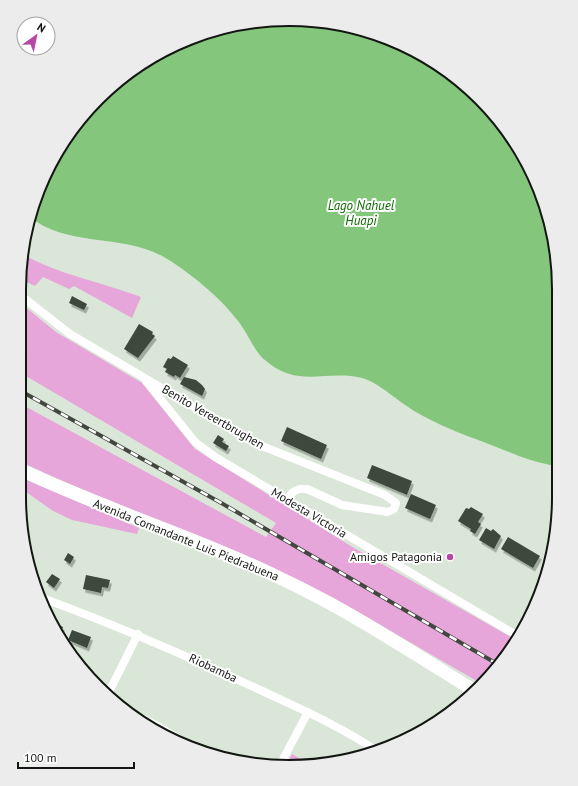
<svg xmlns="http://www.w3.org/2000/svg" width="578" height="786" viewBox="0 0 578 786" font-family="'PT Sans',sans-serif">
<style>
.green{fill:#e7a6d9}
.water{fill:#85c67d}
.building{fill:#3e483c;filter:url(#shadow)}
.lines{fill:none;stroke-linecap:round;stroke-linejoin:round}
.street{stroke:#fff;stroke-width:8}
.primary{stroke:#fff;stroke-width:13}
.rail-casing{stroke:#424840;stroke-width:4}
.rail{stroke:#fff;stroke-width:2.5;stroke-dasharray:8;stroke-linecap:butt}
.poi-dot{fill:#b747a4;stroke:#fff;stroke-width:1.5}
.labels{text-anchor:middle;stroke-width:4;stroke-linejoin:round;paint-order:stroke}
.street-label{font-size:12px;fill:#131712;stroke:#fff}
.poi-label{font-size:12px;fill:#131712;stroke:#fff;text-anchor:end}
.water-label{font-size:13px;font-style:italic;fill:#0d6901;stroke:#fff}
.rim{fill:none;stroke:#131712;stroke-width:2}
</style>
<defs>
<filter id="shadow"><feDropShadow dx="2" dy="3.5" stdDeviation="0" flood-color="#0004"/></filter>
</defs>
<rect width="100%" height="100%" fill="#dae7d8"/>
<g class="green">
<path d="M22,254c38,21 79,28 119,43l-9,21 -58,-32 -5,3 -26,-12 -8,9 -15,-7z"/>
<polygon points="19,302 56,332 142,383 195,449 354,548 516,640 492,675 482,684 332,597 229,550 60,480 19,461 19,403 266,537 276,523 19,372"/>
<polygon points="19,478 25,479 139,528 137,534 72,520 53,511 19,487"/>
<polygon points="292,754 311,765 286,765"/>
</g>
<path class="water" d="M271,20l53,1 52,12 48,22 43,31 36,38 35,61 19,69 1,212c-26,-3 -48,-14 -72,-23 -24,-9 -48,-18 -70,-31 -16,-9 -38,-30 -54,-34 -37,-9 -62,11 -96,-17 -12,-9 -18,-28 -28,-40 -17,-23 -51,-51 -76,-65 -40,-22 -98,-9 -133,-40l35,-77 60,-64 45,-28 50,-19z"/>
<g class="building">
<polygon points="72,296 87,304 84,310 69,303"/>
<polygon points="139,324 153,332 152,334 155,336 138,358 124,349"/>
<polygon points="173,356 188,365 180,378 175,375 174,377 165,372 167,369 163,367 168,358 171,359"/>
<polygon points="184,377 196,380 202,385 205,389 202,396 180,384"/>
<polygon points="287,427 327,445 321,459 281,441"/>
<polygon points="218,435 224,439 222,442 229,446 226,451 213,443"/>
<polygon points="372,465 412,481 407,495 367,478"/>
<polygon points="411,494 436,505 430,519 405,508"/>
<polygon points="471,507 483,514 478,522 481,524 475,534 470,531 471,529 458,521 466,508 469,509"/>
<polygon points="486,528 491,531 493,529 501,536 494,549 479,540"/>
<polygon points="508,537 540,556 533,568 501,549"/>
<polygon points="68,553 74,557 70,564 64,560"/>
<polygon points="52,574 60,579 54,588 46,582"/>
<polygon points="86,575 110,580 108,588 102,587 101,593 83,589"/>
<polygon points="54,623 63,627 59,636"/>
<polygon points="72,630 91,637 87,648 68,640"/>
<polygon points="84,666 93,671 90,675 97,679 95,682 83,668"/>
</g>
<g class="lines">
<g class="street">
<polyline points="20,295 70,334 257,444 385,495 396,503 394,509 388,512 342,505 307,489 299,489 293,492 286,500"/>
<polyline points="146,381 195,442 215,457 518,636"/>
<path d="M42,598c74,27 145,58 216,91 40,19 82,37 119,62"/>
<polyline points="107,696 138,634"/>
<polyline points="129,712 154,724 191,746"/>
<polyline points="280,765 308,712"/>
</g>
<path class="primary" d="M19,469c87,41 179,69 265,111 66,31 129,73 191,111"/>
<defs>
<polyline id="rail" points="19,390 223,504 499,665"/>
</defs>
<use href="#rail" class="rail-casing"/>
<use href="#rail" class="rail"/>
</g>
<circle class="poi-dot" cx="450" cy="557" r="4"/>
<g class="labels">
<g class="street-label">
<text transform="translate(213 417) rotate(30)" y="4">Benito Vereertbrughen</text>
<text transform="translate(309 513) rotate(31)" y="4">Modesta Victoria</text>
<text transform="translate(186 540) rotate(22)" y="4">Avenida Comandante Luis Piedrabuena</text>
<text transform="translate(213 668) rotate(25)" y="4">Riobamba</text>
</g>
<g class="poi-label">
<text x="442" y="561">Amigos Patagonia</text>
</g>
<g class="water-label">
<text x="361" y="210">Lago Nahuel<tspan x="361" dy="15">Huapi</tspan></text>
</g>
</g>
<path d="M0 0H578V786H0ZM289 26H289A263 263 0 0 1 552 289V497A263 263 0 0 1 289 760H289A263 263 0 0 1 26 497V289A263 263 0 0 1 289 26Z" fill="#ececec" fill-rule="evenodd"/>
<path class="rim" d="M289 26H289A263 263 0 0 1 552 289V497A263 263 0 0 1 289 760H289A263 263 0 0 1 26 497V289A263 263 0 0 1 289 26Z"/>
<g transform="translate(36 36) rotate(33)"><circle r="19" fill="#ffffff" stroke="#a1a2a0"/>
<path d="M0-3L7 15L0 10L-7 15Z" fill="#b747a4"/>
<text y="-6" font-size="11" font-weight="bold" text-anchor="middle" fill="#131712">N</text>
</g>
<path d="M18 762v6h116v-6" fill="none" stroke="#131712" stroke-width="2"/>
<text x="24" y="762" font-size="12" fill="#131712" stroke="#ffffff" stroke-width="3" paint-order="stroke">100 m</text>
</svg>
